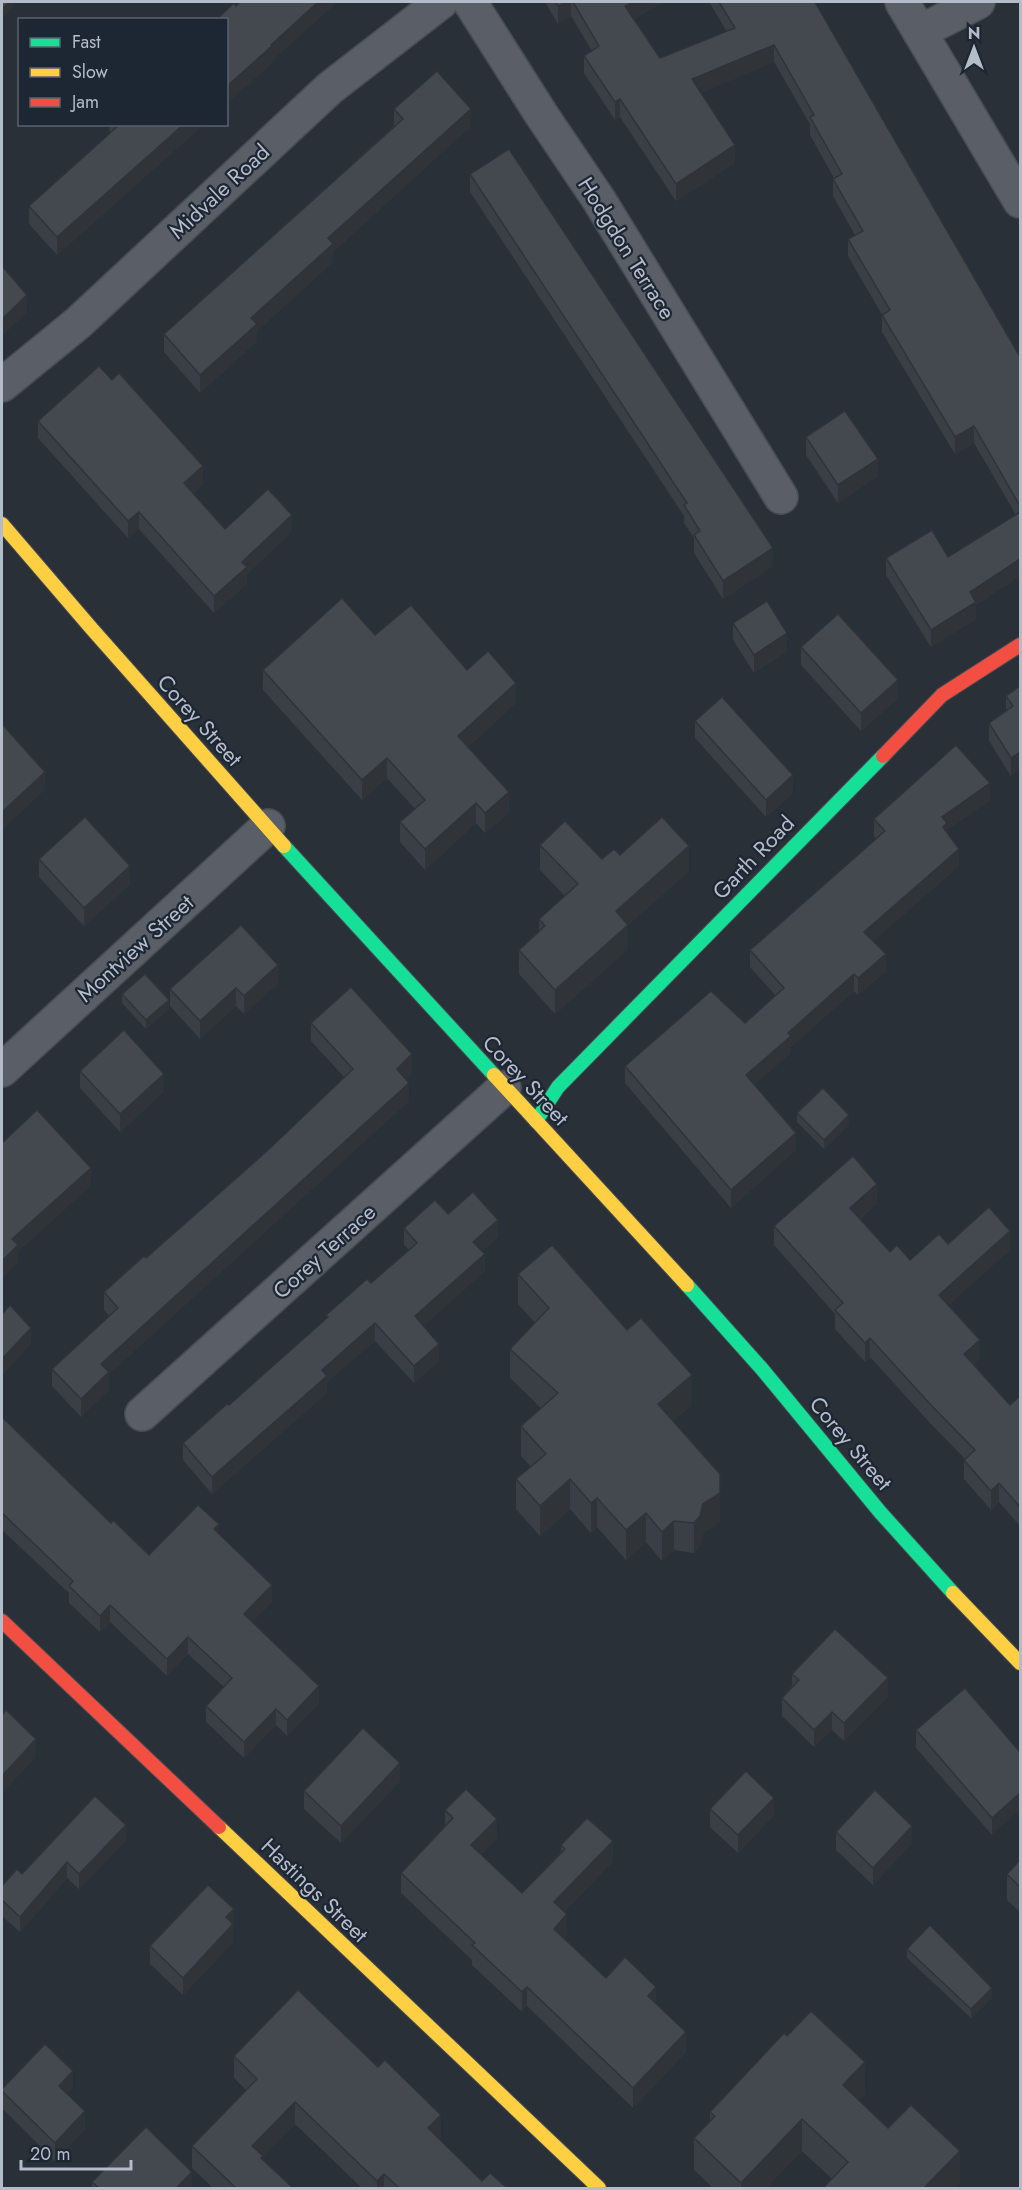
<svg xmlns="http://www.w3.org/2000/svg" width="1022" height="2190" viewBox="0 0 1022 2190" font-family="Jost,sans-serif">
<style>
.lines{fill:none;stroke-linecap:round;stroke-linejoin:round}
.street-casing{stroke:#484c53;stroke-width:36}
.fast-casing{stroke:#484c53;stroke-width:16}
.slow-casing{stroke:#484c53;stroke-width:16}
.jam-casing{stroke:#484c53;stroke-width:16}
.street{stroke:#5a5e66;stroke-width:33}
.fast{stroke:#16e098;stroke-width:14}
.slow{stroke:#ffcf43;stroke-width:14}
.jam{stroke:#f24e42;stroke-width:14}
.wall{fill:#3a3f45}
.shaded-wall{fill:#303338}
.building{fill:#444950;stroke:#303338;stroke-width:1.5}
.labels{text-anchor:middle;stroke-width:4.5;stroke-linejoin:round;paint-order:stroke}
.street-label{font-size:22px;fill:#b4bcc9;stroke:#1d2633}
</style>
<rect width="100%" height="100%" fill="#2a3038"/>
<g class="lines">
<defs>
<g id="street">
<polyline points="470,2 541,114 599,200 781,497"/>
<polyline points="902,2 1020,201"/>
<polyline points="920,32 978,2"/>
<polyline points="2,385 78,323 330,88 441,2"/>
<polyline points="2,1070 268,826"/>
<polyline points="142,1414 504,1088"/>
</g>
<g id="fast">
<polyline points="284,846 494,1075"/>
<polyline points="536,1121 558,1087 883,756"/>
<polyline points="687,1285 762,1369 880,1512 953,1593"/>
</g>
<g id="slow">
<polyline points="2,524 92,629 284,846"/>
<polyline points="494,1075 687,1285"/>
<polyline points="953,1593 1020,1663"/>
<polyline points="219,1827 599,2188"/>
</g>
<g id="jam">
<polyline points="883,756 942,695 1020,645"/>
<polyline points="2,1621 219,1827"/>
</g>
</defs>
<use href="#street" class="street-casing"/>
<use href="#fast" class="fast-casing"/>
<use href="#slow" class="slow-casing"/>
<use href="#jam" class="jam-casing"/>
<use href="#street" class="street"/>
<use href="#fast" class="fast"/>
<use href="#slow" class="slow"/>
<use href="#jam" class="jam"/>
</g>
<g class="wall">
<polygon points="545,2 663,2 634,19 660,58 727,32 709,2 815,2 1020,357 1020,576 976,605 976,619 931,647 886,575 886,558 948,557 1016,515 974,443 955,454 882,332 882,315 848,256 848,239 855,235 833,196 833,179 834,178 810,135 810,124 774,62 701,93 735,163 676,201 620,117 615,120 584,73 584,56 592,51 571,16 558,24"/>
<polygon points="394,109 471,126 333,252 333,262 257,331 257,341 200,393 164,352 164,334 394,126"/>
<polygon points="109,124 204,124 57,255 29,224 29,206 110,133"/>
<polygon points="470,174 773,566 723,599 694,553 694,538 684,523 684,516 470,192"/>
<polygon points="38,421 203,483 193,493 225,529 292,532 247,574 247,584 214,613 139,529 128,538 38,438"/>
<polygon points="806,437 878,476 838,503 806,455"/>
<polygon points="733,623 787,651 754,673 733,640"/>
<polygon points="375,635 467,670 516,703 468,747 509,813 485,833 476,823 425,870 400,842 400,822 415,809 387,778 362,800 263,690 263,670"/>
<polygon points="801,647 898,698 861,731 801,665"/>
<polygon points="1020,686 1020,770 1011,776 989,741 989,723 1006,711 1006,696"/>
<polygon points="695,721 793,793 766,817 695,738"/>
<polygon points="990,800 947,830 947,833 959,866 873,941 886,971 858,995 854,991 791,1047 791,1053 754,1085 796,1150 731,1208 625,1083 625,1066 745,1023 776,996 750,967 750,950 876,839 874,836 874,819"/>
<polygon points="540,845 602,859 620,855 689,871 628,925 628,949 555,1014 519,974 519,950 539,932 539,919 565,896 540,870"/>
<polygon points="39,859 130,884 84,926 39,877"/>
<polygon points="278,983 244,1014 236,1006 200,1039 170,1006 170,989"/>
<polygon points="122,994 169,1009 146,1029 122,1003"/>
<polygon points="311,1023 412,1072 405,1079 409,1101 109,1374 109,1390 81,1417 52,1386 52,1369 109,1316 104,1310 104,1292 146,1258 267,1151 344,1077 311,1041"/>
<polygon points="80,1071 164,1091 120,1132 80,1088"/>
<polygon points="797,1113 849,1124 824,1149 797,1122"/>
<polygon points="877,1203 860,1219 890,1252 910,1260 948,1244 1010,1250 948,1305 980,1359 973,1364 1010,1405 1020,1397 1020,1526 999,1502 991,1510 964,1479 964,1460 965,1459 930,1423 870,1357 865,1362 835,1329 835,1314 774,1245 774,1226"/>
<polygon points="448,1214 498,1237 482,1251 485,1271 423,1326 439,1361 414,1383 375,1341 327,1382 327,1393 212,1494 183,1460 183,1443 229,1405 326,1319 326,1315 371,1283 409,1250 404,1245 404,1228"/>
<polygon points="518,1274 692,1405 673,1421 720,1522 703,1533 700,1546 694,1553 674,1550 662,1561 646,1542 626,1560 597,1527 591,1533 570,1509 540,1536 516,1509 516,1479 531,1467 521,1456 521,1426 541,1408 510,1378 510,1349 535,1323 518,1304"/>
<polygon points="2,1417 111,1523 149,1555 219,1533 272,1602 252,1622 319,1703 287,1736 276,1725 244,1758 206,1722 206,1706 224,1687 188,1654 167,1676 110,1622 100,1632 69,1603 69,1593 2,1530"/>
<polygon points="792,1674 888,1696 844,1741 832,1730 814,1747 782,1716 782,1698 792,1686"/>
<polygon points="916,1730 1020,1752 992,1835 916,1748"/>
<polygon points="400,1781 341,1843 304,1809 304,1791"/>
<polygon points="710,1809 774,1815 738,1853 710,1827"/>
<polygon points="445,1810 497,1838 481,1854 522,1893 561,1853 561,1845 613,1861 564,1912 567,1934 563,1938 606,1978 656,2003 686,2052 633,2108 527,2006 522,2012 472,1965 472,1960 401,1893 401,1873 445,1827"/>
<polygon points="836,1832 912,1843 873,1885 836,1850"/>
<polygon points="126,1840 79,1889 67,1878 20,1932 2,1916 2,1886 22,1874"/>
<polygon points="1020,1860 1020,1912 1007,1900 1007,1874"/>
<polygon points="234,1927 233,1928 233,1942 183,1995 150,1964 150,1946"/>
<polygon points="907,1949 992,1997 971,2018 907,1958"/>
<polygon points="787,2036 865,2094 859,2100 888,2128 960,2183 832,2179 802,2151 766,2188 713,2188 694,2170 694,2138 710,2122 710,2112"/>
<polygon points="1020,2051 1020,2078 1019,2077 1019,2052"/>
<polygon points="234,2056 441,2136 439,2139 482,2181 507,2188 362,2188 295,2124 263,2157 263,2159 293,2188 213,2188 192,2168 192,2146 246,2090 234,2078"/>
<polygon points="73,2088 67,2094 85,2129 55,2161 2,2108 2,2089"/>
<polygon points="92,2182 192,2188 92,2188"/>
</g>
<g class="shaded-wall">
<polygon points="9,2 13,2 13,7 2,18 2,9"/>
<polygon points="318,2 338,2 272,61 272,64 226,104 226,87"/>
<polygon points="566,2 571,2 571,16 558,24 558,6"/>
<polygon points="634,2 663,2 625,24 625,6"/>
<polygon points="774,45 774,62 692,97 692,79"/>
<polygon points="620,99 620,117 615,120 615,102"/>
<polygon points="471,109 471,126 333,252 333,262 257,331 257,341 200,393 200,375 251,318 328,238"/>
<polygon points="184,124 204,124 57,255 57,237"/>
<polygon points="735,145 735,163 676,201 676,184"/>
<polygon points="27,295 27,313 2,336 2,319"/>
<polygon points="974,426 974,443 955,454 955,437"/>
<polygon points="878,459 878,476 838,503 838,485"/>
<polygon points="203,466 203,483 184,500 184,483"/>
<polygon points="139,512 139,529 128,538 128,521"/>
<polygon points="292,515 292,532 247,574 247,584 214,613 214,596 242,562"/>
<polygon points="773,548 773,566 723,599 723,581"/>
<polygon points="1020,559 1020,576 976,605 976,619 931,647 931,630 970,592"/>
<polygon points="787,633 787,651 754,673 754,655"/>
<polygon points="898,680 898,698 861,731 861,713"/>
<polygon points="516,683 516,703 458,756 458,736"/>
<polygon points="3,701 3,719 2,720 2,703"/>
<polygon points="1020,752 1020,770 1011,776 1011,758"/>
<polygon points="387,758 387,778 362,800 362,780"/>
<polygon points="45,772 45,790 2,830 2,812"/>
<polygon points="793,775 793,793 766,817 766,800"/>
<polygon points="990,783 990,800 947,830 947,840 943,844 942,817"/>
<polygon points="509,792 509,813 485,833 485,813"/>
<polygon points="476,803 476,823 425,870 425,849"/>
<polygon points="689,846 689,871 628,925 628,949 555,1014 555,990 616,911"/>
<polygon points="959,849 959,866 864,949 864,932"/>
<polygon points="130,866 130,884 84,926 84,908"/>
<polygon points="886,954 886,971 858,995 858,978"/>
<polygon points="278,965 278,983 244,1014 244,996"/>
<polygon points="854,974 854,991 791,1047 791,1053 746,1092 746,1075 788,1033"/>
<polygon points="236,988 236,1006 200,1039 200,1021"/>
<polygon points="169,1000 169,1009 146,1029 146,1020"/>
<polygon points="412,1054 412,1072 397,1087 397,1069"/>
<polygon points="164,1074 164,1091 120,1132 120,1114"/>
<polygon points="409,1083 409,1101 109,1374 109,1390 81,1417 81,1399 101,1364"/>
<polygon points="849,1115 849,1124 824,1149 824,1140"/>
<polygon points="796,1133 796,1150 731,1208 731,1190"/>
<polygon points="91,1168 91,1186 18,1252 18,1262 2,1279 2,1261 12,1239"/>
<polygon points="877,1184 877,1203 850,1227 850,1208"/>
<polygon points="498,1220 498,1237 473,1259 473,1242"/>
<polygon points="1010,1231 1010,1250 939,1314 939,1295"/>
<polygon points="485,1254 485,1271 415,1334 415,1316"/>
<polygon points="375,1323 375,1341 327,1382 327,1393 212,1494 212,1477 322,1370"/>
<polygon points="31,1328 31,1344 2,1376 2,1359"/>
<polygon points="870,1338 870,1357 865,1362 865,1343"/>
<polygon points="980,1340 980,1359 964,1373 964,1354"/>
<polygon points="439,1344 439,1361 414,1383 414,1366"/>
<polygon points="692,1375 692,1405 658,1434 658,1404"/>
<polygon points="570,1479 570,1509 540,1536 540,1506"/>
<polygon points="999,1483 999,1502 991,1510 991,1491"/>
<polygon points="720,1493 720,1522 703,1533 700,1546 694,1553 694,1523 703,1504"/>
<polygon points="597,1498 597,1527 591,1533 591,1503"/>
<polygon points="646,1513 646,1542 626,1560 626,1530"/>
<polygon points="674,1521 674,1550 662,1561 662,1532"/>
<polygon points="219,1524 219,1541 214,1529"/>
<polygon points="272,1585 272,1602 244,1631 244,1614"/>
<polygon points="110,1605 110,1622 100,1632 100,1616"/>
<polygon points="188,1637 188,1654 167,1676 167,1659"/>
<polygon points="888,1678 888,1696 844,1741 844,1723"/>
<polygon points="319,1686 319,1703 287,1736 287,1720"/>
<polygon points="276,1709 276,1725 244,1758 244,1742"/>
<polygon points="832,1712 832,1730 814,1747 814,1730"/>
<polygon points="36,1739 36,1757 2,1794 2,1776"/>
<polygon points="400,1763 400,1781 341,1843 341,1826"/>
<polygon points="1020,1793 1020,1810 992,1835 992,1818"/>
<polygon points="774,1798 774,1815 738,1853 738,1835"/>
<polygon points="497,1819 497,1838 471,1864 471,1845"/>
<polygon points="126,1825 126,1840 79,1889 79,1874"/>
<polygon points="912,1826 912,1843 873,1885 873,1868"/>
<polygon points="613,1841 613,1861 554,1922 554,1902"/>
<polygon points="67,1862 67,1878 20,1932 20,1917"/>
<polygon points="234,1909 233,1942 183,1995 183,1978 226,1917"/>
<polygon points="567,1914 567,1934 554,1948 554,1929"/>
<polygon points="527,1987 527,2006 522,2012 522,1992"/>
<polygon points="656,1987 656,2007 648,1996"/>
<polygon points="992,1988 992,1997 971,2018 971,2009"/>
<polygon points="686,2032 686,2052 633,2108 633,2088"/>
<polygon points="865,2062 865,2094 843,2117 843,2085"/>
<polygon points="73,2071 73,2088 59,2103 59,2086"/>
<polygon points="295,2102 295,2124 263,2157 263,2178 252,2146"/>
<polygon points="85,2111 85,2129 55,2161 55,2143"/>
<polygon points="441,2115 441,2136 428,2150 428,2128"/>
<polygon points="802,2119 802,2151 766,2188 741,2188 741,2183"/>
<polygon points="960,2151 960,2183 955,2188 924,2188"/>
<polygon points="192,2172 192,2188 176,2188"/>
<polygon points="384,2174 384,2188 377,2188 377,2181"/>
</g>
<g class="building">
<polygon points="2,2 9,2 2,9"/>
<polygon points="240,2 318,2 271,45 272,46 226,87 226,20 216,20 234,3 236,6"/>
<polygon points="555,2 566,2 558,6"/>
<polygon points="573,2 634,2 625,6 660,58 735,28 719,2 815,2 1020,357 1020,506 974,426 955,437 882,315 890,310 848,239 863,231 833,179 842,174 810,117 814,115 774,45 692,79 735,145 676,184 620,99 615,102 584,56 599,46"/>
<polygon points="437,71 471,109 328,238 333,244 251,318 257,324 200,375 164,334 403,119 394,109"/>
<polygon points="118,124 184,124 57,237 29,206 119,125"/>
<polygon points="509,149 773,548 723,581 694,535 700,531 684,505 687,503 470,174"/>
<polygon points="2,266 27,295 2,319"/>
<polygon points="99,366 112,380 119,373 203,466 184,483 225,529 268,489 292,515 242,562 247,567 214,596 139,512 128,521 38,421"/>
<polygon points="845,411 878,459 838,485 806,437"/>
<polygon points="1020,512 1020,559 970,592 976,602 931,630 886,558 932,530 948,557"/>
<polygon points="342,598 375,635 411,605 467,670 488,651 516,683 458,736 509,792 485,813 476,803 425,849 400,822 425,800 387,758 362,780 263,670"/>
<polygon points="767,601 787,633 754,655 733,623"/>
<polygon points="838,614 898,680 861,713 801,647"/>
<polygon points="1020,686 1020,752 1011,758 989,723 1013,706 1006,696"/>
<polygon points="722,697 793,775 766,800 695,721"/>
<polygon points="2,724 45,772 2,812"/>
<polygon points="956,745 990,783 942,817 947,823 943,827 959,849 864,932 886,954 858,978 854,974 788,1033 791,1036 746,1075 796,1133 731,1190 625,1066 711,991 745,1023 784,988 750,950 885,831 874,819"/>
<polygon points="85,817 130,866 84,908 39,859"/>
<polygon points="662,817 689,846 616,911 628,925 555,990 519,950 545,926 539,919 578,884 540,845 565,821 602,859 614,849 620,855"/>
<polygon points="241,925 278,965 244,996 236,988 200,1021 170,989"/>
<polygon points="145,974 169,1000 146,1020 122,994"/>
<polygon points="351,987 412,1054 397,1069 409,1083 101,1364 109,1372 81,1399 52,1369 118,1308 104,1292 144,1256 146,1258 267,1151 353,1069 311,1023"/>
<polygon points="124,1030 164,1074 120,1114 80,1071"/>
<polygon points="823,1088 849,1115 824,1140 797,1113"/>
<polygon points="37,1110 91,1168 12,1239 18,1245 2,1261 2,1143"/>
<polygon points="853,1156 877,1184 850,1208 890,1252 897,1245 910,1260 939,1234 948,1244 989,1207 1010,1231 939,1295 980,1340 964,1354 1010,1405 1020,1396 1020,1507 999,1483 991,1491 964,1460 975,1450 930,1404 870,1338 865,1343 835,1310 843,1303 774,1226"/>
<polygon points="473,1192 498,1220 473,1242 485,1254 415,1316 439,1344 414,1366 375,1323 322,1370 327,1376 212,1477 183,1443 227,1404 229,1405 328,1317 326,1315 367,1279 371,1283 417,1243 404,1228 435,1200 448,1214"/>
<polygon points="552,1245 627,1330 641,1318 692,1375 658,1404 720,1474 720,1493 703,1504 700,1516 694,1523 674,1521 662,1532 646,1513 626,1530 597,1498 591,1503 570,1479 540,1506 516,1479 546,1454 521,1426 558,1393 510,1349 549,1308 518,1274"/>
<polygon points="10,1305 31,1328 2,1359 2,1314"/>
<polygon points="2,1417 111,1523 113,1520 149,1555 198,1505 219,1524 214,1529 272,1585 244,1614 319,1686 287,1720 276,1709 244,1742 206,1706 232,1678 188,1637 167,1659 110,1605 100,1616 69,1586 73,1581 2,1513"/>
<polygon points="835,1629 888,1678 844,1723 832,1712 814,1730 782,1698 799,1680 792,1674"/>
<polygon points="965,1688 1020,1752 1020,1793 992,1818 916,1730"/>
<polygon points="6,1710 36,1739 2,1776 2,1715"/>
<polygon points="363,1728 400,1763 341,1826 304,1791"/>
<polygon points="746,1771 774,1798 738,1835 710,1809"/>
<polygon points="466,1789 497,1819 471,1845 522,1893 565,1849 561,1845 587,1818 613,1841 554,1902 567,1914 554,1929 606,1978 625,1957 656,1987 648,1996 686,2032 633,2088 527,1987 522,1992 472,1945 475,1943 401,1873 453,1818 445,1810"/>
<polygon points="875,1790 912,1826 873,1868 836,1832"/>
<polygon points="95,1796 126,1825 79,1874 67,1862 20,1917 2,1900 2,1886 17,1869 22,1874"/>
<polygon points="1020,1860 1020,1887 1007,1874"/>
<polygon points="208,1885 234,1909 226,1917 233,1924 183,1978 150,1946"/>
<polygon points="930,1925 992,1988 971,2009 907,1949"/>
<polygon points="298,1990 378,2067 385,2060 441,2115 428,2128 482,2181 490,2173 507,2188 399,2188 384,2174 377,2181 295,2102 252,2146 263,2156 261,2158 293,2188 236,2188 192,2146 257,2079 234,2056"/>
<polygon points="811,2011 865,2062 843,2085 888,2128 911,2105 960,2151 924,2188 823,2188 848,2162 802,2119 741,2183 694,2138 715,2116 710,2112 784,2033 787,2036"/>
<polygon points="45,2044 73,2071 59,2086 85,2111 55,2143 2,2091 2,2089"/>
<polygon points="146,2127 192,2172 176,2188 99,2188 92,2182"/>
</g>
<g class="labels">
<g class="street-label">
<text transform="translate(219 191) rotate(-43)" y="8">Midvale Road</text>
<text transform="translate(627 248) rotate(58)" y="8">Hodgdon Terrace</text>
<text transform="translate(200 720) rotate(48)" y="8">Corey Street</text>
<text transform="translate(753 857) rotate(-46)" y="8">Garth Road</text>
<text transform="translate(135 948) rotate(-42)" y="8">Montview Street</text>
<text transform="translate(526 1080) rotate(47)" y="8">Corey Street</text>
<text transform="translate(324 1251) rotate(-42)" y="8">Corey Terrace</text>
<text transform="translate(851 1443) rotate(50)" y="8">Corey Street</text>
<text transform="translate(315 1890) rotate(44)" y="8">Hastings Street</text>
</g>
</g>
<rect width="1022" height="2190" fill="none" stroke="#b4bcc9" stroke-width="6"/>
<rect x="18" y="18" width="210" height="108" fill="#1d2633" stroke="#59626f" stroke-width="1.5"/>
<rect x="30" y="38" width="30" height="9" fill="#16e098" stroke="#59626f" stroke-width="1.5"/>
<text x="72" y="48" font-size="18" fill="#b4bcc9">Fast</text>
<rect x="30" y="68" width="30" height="9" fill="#ffcf43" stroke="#59626f" stroke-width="1.5"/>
<text x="72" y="78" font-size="18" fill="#b4bcc9">Slow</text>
<rect x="30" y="98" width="30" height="9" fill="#f24e42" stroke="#59626f" stroke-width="1.5"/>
<text x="72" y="108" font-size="18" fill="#b4bcc9">Jam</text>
<g transform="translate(974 48)" stroke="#1d2633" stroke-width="4.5" paint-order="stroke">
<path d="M0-4.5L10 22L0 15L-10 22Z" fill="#b4bcc9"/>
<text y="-9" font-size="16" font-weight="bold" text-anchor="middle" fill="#b4bcc9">N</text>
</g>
<path d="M21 2160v9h110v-9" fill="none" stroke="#b4bcc9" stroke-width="3"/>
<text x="30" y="2160" font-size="18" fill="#b4bcc9" stroke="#1d2633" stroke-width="4.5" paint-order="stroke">20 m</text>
</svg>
